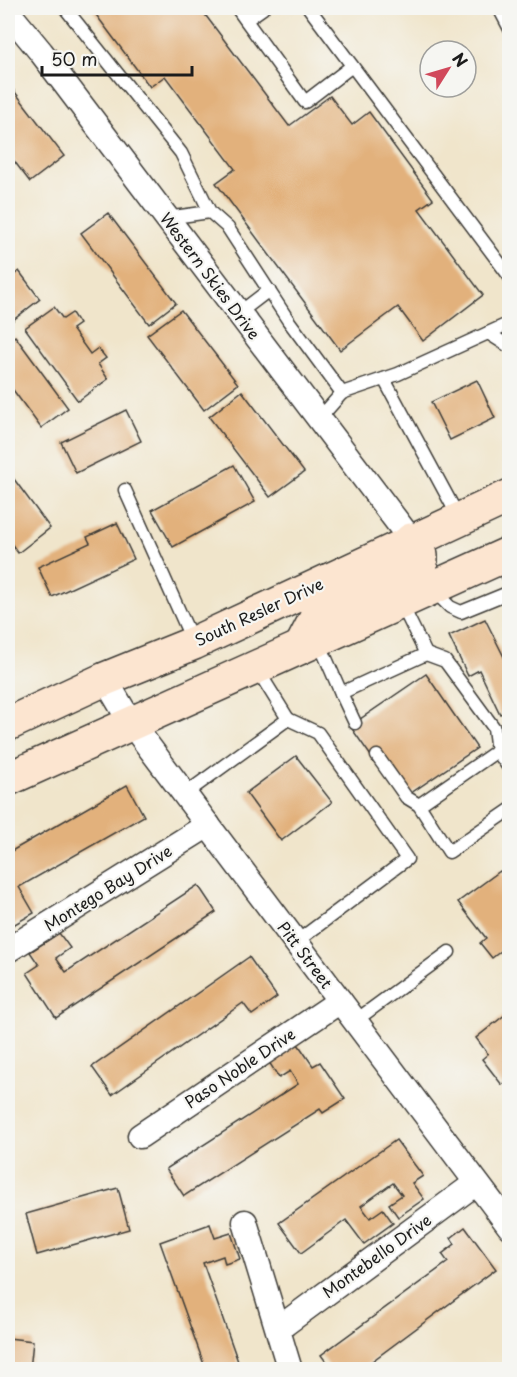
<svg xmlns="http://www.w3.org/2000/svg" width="517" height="1377" viewBox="0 0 517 1377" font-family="'Playpen Sans',sans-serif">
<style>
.building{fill:#e2b17c}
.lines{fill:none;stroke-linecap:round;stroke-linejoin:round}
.lane-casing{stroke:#3c3a36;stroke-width:15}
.street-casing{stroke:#3c3a36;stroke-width:27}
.secondary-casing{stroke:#3c3a36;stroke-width:36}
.lane{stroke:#fff;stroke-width:12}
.street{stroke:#fff;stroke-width:24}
.secondary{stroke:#fce5d0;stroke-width:33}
.labels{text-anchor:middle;stroke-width:4.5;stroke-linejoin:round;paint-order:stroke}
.street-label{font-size:16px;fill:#1c1c1c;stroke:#f6f6f2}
</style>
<rect width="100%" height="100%" fill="#f6f6f2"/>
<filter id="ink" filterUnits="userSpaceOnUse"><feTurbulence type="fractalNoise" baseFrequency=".0167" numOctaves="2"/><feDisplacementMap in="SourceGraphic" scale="12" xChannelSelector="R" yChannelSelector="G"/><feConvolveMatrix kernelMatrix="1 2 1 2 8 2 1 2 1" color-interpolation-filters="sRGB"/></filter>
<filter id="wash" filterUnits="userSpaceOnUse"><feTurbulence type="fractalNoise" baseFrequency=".008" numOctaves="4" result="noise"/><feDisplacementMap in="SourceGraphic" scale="24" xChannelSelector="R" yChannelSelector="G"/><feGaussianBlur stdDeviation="1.35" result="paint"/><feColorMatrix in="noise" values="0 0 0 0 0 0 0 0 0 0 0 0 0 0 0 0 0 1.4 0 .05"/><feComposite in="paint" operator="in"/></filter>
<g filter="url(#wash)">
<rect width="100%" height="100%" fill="#f0e5cb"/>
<g id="blocks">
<g class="building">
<polygon points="91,8 200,8 289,126 330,96 352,125 369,112 433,199 419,209 483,295 423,341 398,307 340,350 216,183 235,169 165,76 150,87"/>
<polygon points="8,83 64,156 30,182 8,153"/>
<polygon points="108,213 176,303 149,324 81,233"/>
<polygon points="19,271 40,299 8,324 8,280"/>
<polygon points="54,307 63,319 72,313 79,324 72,329 90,354 98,348 106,358 98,364 108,379 78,401 25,328"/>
<polygon points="181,310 238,384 204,410 147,335"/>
<polygon points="15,336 68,408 41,428 8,383 8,342"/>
<polygon points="477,380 495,418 450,440 431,402"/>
<polygon points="242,391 304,472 270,497 209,417"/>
<polygon points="126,410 141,441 76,473 61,442"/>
<polygon points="234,465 255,502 173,547 152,510"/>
<polygon points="8,471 50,528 18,553 8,539"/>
<polygon points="117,523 134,559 52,597 38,567 90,543 87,537"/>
<polygon points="485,619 510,669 510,710 500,714 479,670 468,676 449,636"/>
<polygon points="426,674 477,748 408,795 373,759 350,726"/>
<polygon points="296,756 332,802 281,841 246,793"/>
<polygon points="127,785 144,816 19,887 34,913 8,928 8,853"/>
<polygon points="500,871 510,883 510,944 492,958 480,943 486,938 458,902"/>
<polygon points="198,885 216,912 56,1018 27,973 39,965 30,952 59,933 70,948 56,958 66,972"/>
<polygon points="249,957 277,997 252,1015 243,1003 112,1095 92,1067"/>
<polygon points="506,1014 510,1018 510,1079 502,1085 482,1059 488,1054 476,1038"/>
<polygon points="298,1044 313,1066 320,1062 345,1099 323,1113 320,1109 184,1196 166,1169 298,1084 290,1071 279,1078 269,1062"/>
<polygon points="396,1140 423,1176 412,1183 424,1199 398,1217 389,1204 402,1195 393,1183 361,1206 370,1218 383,1209 393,1223 364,1244 346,1220 301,1253 279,1223"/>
<polygon points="118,1188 129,1229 37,1255 26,1214"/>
<polygon points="210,1224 215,1238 231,1233 240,1259 225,1264 223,1256 203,1263 241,1370 206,1370 160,1242"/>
<polygon points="465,1227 496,1269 360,1370 332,1370 321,1355 448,1262 442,1254 455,1244 451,1238"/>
<polygon points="8,1338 33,1341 30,1370 8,1370"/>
</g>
</g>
</g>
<g filter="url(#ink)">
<use href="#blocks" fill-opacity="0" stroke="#3c3a36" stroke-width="1.5"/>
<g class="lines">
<defs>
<g id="lane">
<polyline points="65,8 181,153 210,212"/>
<polyline points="237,8 305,102 352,66"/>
<polyline points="309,8 510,277"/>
<polyline points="499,8 510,29"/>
<polyline points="246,20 263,8"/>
<polyline points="166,218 210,212 228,228 288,320 342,393 319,419"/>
<polyline points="239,313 269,290"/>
<polyline points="488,333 510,323"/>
<polyline points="384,379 459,518"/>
<polyline points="342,393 398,374 488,333 510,347"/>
<polyline points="125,490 193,642"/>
<polyline points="500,558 510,580"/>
<polyline points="434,591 450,607 461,612 510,592"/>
<polyline points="401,603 426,654"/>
<polyline points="318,640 341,693 426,654 445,661 494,728 497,751 510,769"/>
<polyline points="257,669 288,719"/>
<polyline points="341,693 355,723"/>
<polyline points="377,756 406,797 419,805 449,852 510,810"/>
<polyline points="185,794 288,719 318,733 407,859 296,942"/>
<polyline points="419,805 497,751"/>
<polyline points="355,1021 449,952"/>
</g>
<g id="street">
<polyline points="8,12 41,52 411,540"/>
<polyline points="105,679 131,723 510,1227"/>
<polyline points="8,950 208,825"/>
<polyline points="140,1136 340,1001"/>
<polyline points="245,1222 290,1370"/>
<polyline points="278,1329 476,1183"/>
</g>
<g id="secondary">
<polyline points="301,647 316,618 325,610 413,570 421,564 421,555 411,540"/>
<polyline points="8,724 105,679 194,643 510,496"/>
<polyline points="8,779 510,553"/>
</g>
</defs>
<use href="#lane" class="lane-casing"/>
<use href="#street" class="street-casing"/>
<use href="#secondary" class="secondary-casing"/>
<use href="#lane" class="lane"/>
<use href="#street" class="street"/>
<use href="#secondary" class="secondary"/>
</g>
</g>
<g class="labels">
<g class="street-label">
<text transform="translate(210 276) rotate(53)" y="6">Western Skies Drive</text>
<text transform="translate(259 612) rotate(-25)" y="6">South Resler Drive</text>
<text transform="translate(108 888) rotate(-32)" y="6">Montego Bay Drive</text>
<text transform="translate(305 955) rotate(53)" y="6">Pitt Street</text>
<text transform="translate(240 1068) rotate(-34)" y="6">Paso Noble Drive</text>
<text transform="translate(377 1256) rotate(-36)" y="6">Montebello Drive</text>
</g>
</g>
<rect width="517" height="1377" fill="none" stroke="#f6f6f2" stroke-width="30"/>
<g transform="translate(448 69) rotate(53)"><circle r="28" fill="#f6f6f2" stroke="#9f9f9c" stroke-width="1.5"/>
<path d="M0-4.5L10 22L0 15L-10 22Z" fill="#d1495b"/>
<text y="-9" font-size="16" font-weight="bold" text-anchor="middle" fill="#1c1c1c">N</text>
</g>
<path d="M42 66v9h150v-9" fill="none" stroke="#1c1c1c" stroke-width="3"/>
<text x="51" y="66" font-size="18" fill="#1c1c1c" stroke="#f6f6f2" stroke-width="4.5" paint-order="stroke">50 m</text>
</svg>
